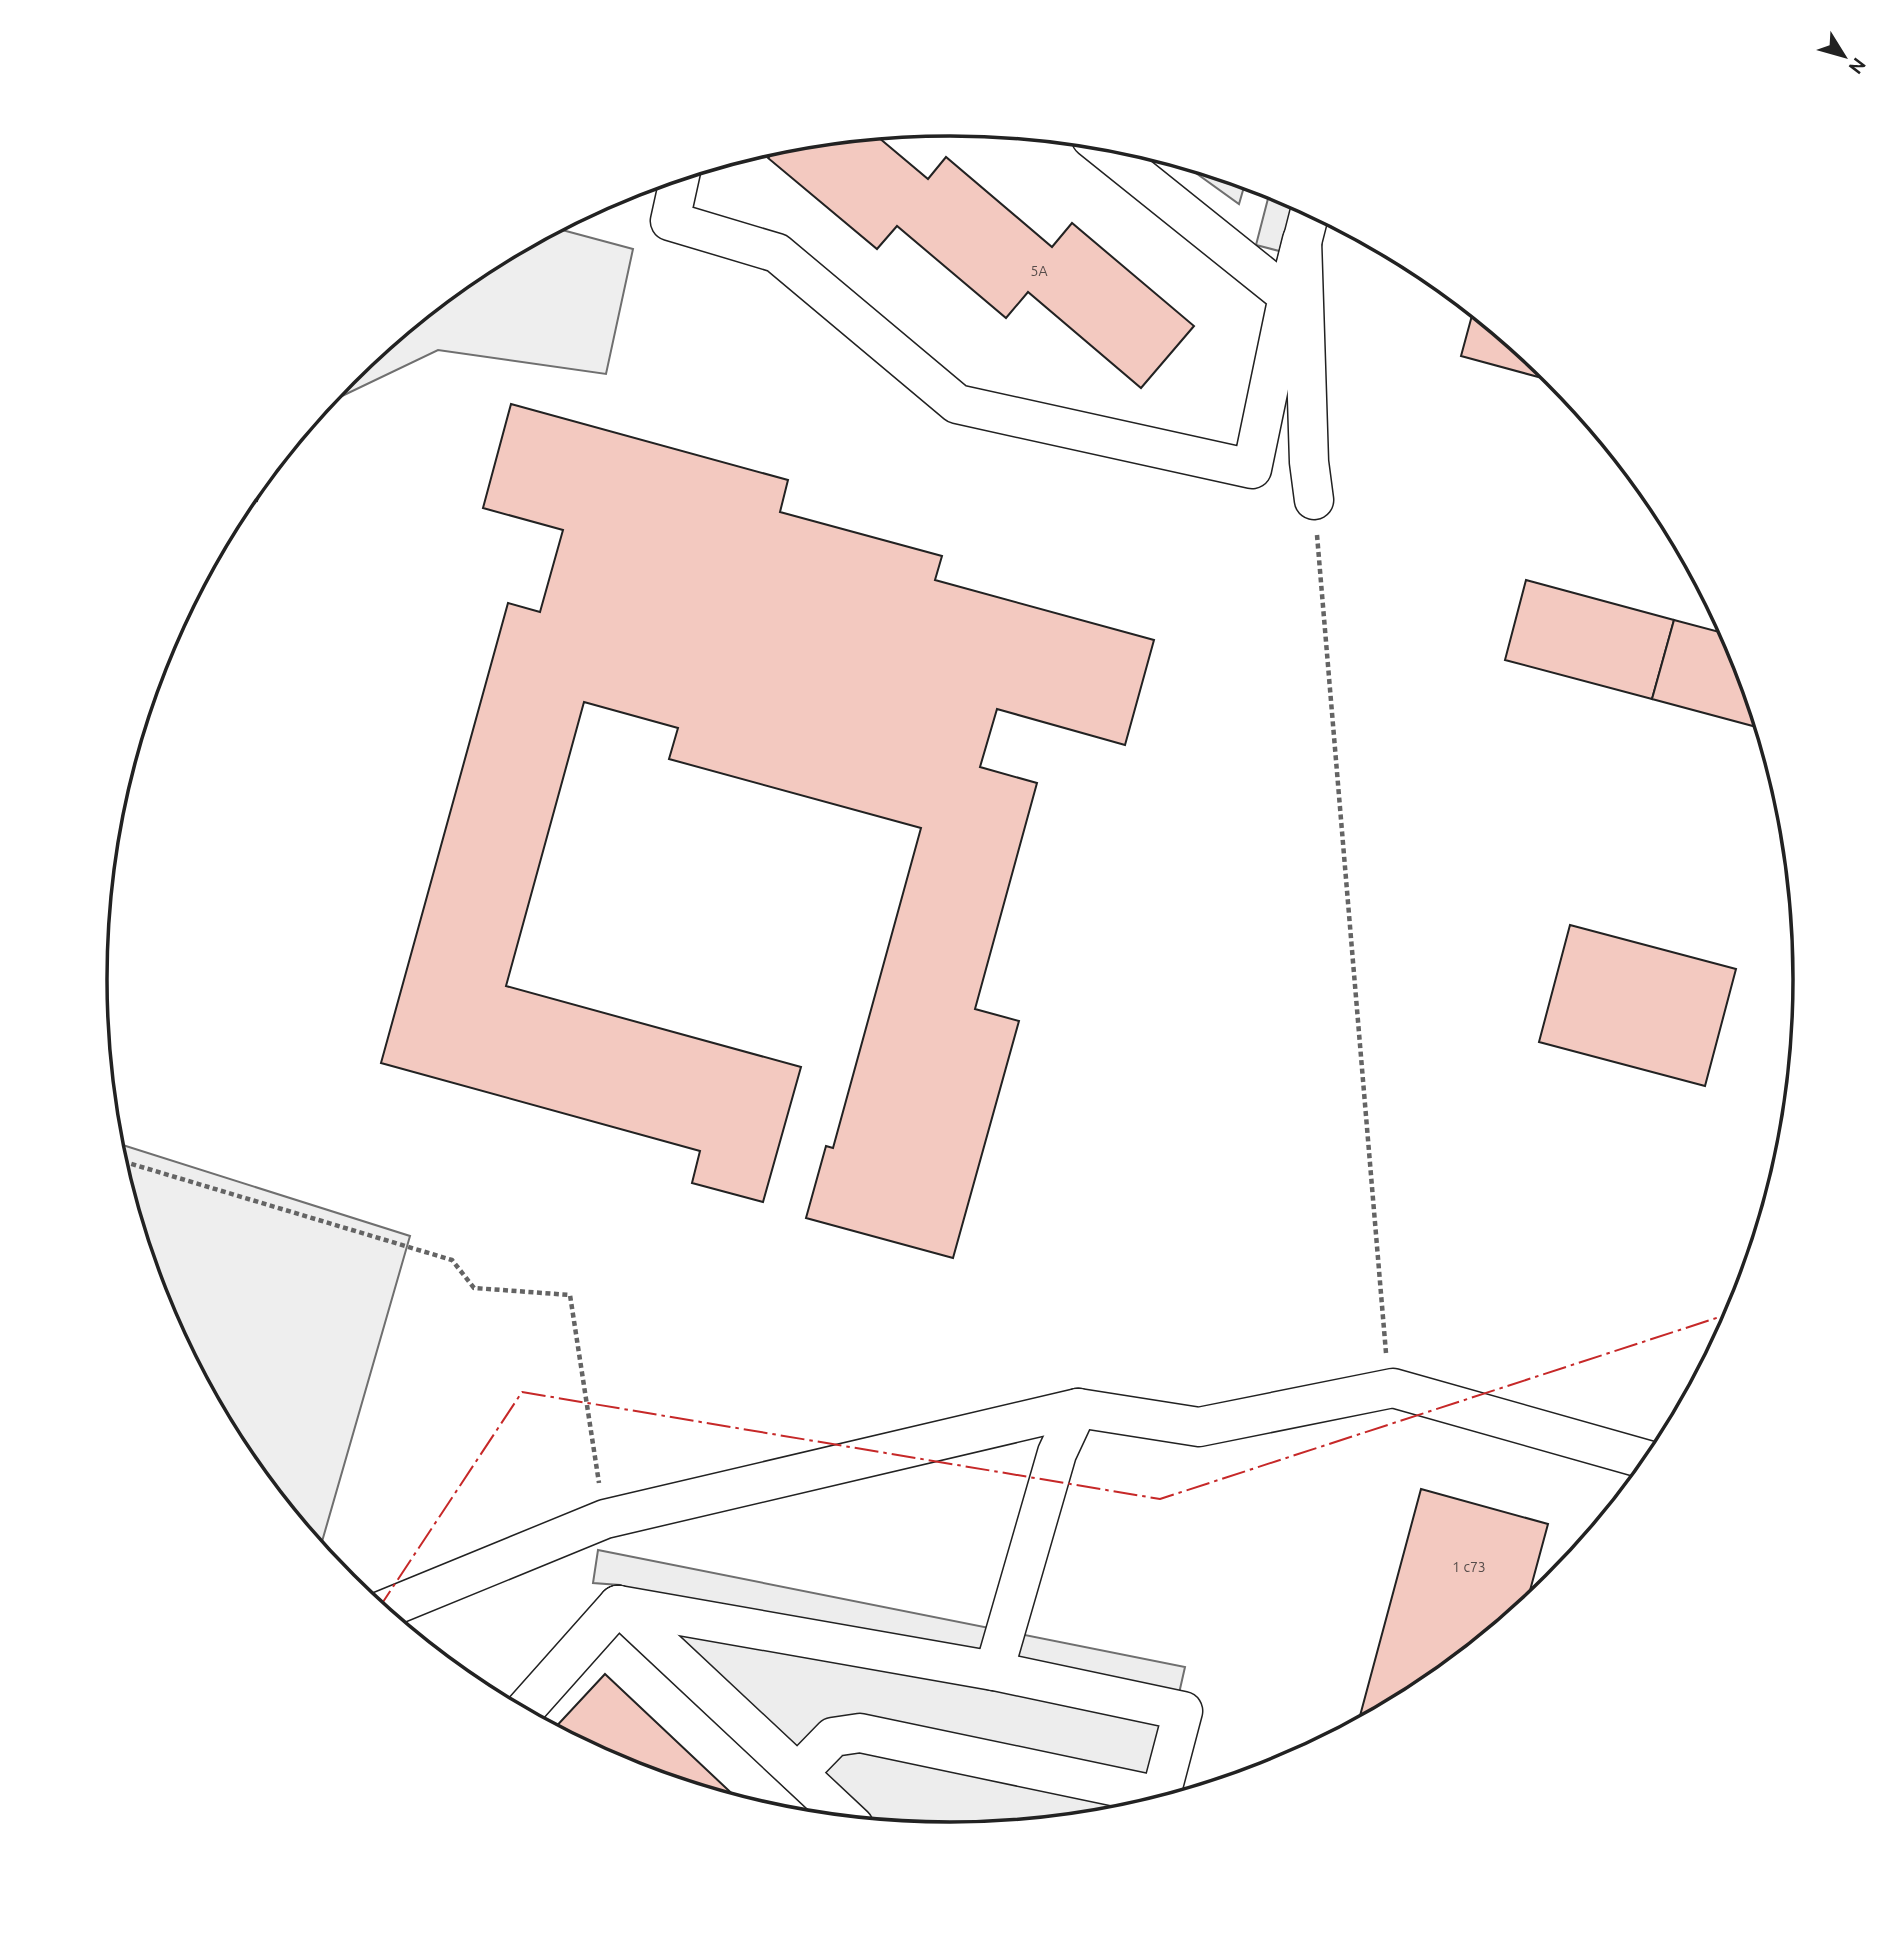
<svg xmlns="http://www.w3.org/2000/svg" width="1900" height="1959" viewBox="0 0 1900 1959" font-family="Ubuntu,sans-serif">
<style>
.green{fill:#eee;stroke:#6f6f6f;stroke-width:2}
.parking{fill:#ededed;stroke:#6f6f6f;stroke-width:2}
.building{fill:#f3c9c0;stroke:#222;stroke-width:2}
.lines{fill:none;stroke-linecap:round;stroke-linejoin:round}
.minor-casing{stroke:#222;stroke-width:41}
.path{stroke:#646464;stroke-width:4.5;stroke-dasharray:5 3.5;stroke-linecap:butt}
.minor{stroke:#fff;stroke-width:38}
.power{stroke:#c62828;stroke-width:2;stroke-dasharray:24 5 3.5 5;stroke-linecap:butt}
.labels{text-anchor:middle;stroke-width:5;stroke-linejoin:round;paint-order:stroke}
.number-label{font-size:14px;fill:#564c4a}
.rim{fill:none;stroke:#222;stroke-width:3.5}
</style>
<rect width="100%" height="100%" fill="#fff"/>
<g class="green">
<polygon points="551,227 633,249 606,374 438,350 319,407 345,374 475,268"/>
<polygon points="110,1141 410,1236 319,1552 238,1454 159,1307"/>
</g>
<g class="parking">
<polygon points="1175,158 1246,180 1239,204"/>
<polygon points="1271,187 1297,200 1283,252 1256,245"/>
<polygon points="598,1550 1185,1667 1153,1808 1116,1819 950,1835 876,1828 620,1585 593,1583"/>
</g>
<g class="building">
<polygon points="872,132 928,179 946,157 1052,247 1072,223 1194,326 1141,388 1028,292 1006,318 897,226 877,249 768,158 784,140"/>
<polygon points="1474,308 1545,367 1542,378 1461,356"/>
<polygon points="511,404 788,480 780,512 942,556 935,580 1154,640 1125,745 997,709 980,767 1037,783 975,1009 1019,1021 953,1258 806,1218 826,1146 833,1148 921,828 669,759 678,728 584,702 506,986 801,1067 763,1202 692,1183 700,1151 381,1063 508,603 540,612 563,530 483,508"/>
<polygon points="265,472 257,501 244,497"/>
<polygon points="1526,580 1674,620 1652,699 1505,660"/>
<polygon points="1674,620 1731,635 1741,652 1764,729 1652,699"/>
<polygon points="1570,925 1736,969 1705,1086 1539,1042"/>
<polygon points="1421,1489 1548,1524 1525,1609 1425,1691 1357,1727"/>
<polygon points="605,1674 743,1804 747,1808 622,1770 551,1732"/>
</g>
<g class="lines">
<defs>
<g id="minor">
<polyline points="681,171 670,221 777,253 957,404 1252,469 1288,296 1091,138"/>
<polyline points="1296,266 1311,207"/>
<polyline points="1288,296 1302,240 1309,462 1314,500"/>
<polyline points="618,1605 994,1671 1057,1453 1078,1408"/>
<polyline points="618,1605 854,1826"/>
<polyline points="378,1612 605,1519 1078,1408 1199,1427 1393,1388 1655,1462"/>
<polyline points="994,1671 1183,1711 1158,1806"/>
<polyline points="520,1715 618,1605"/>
<polyline points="798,1773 833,1737 860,1733 1160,1796"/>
</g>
</defs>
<use href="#minor" class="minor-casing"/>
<g class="path">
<polyline points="1317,535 1386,1353"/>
<polyline points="115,1159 452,1260 474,1288 570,1295 599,1483"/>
</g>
<use href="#minor" class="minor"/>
<g class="power">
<polyline points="1775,1194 1791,1130"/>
<polyline points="377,1611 522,1392 1160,1499 1738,1311"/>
</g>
</g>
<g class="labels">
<g class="number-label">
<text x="1039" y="276">5А</text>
<text x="1469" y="1572">1 с73</text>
</g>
</g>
<path d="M0 0H1900V1959H0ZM107 979a843 843 0 1 1 1686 0a843 843 0 1 1-1686 0Z" fill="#fff" fill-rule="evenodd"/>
<path class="rim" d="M107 979a843 843 0 1 1 1686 0a843 843 0 1 1-1686 0Z"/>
<g transform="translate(1844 56) rotate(127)" stroke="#ffffff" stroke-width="5" paint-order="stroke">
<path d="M0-5L12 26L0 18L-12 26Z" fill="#222222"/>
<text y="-10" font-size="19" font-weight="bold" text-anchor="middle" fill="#222222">N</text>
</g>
</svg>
